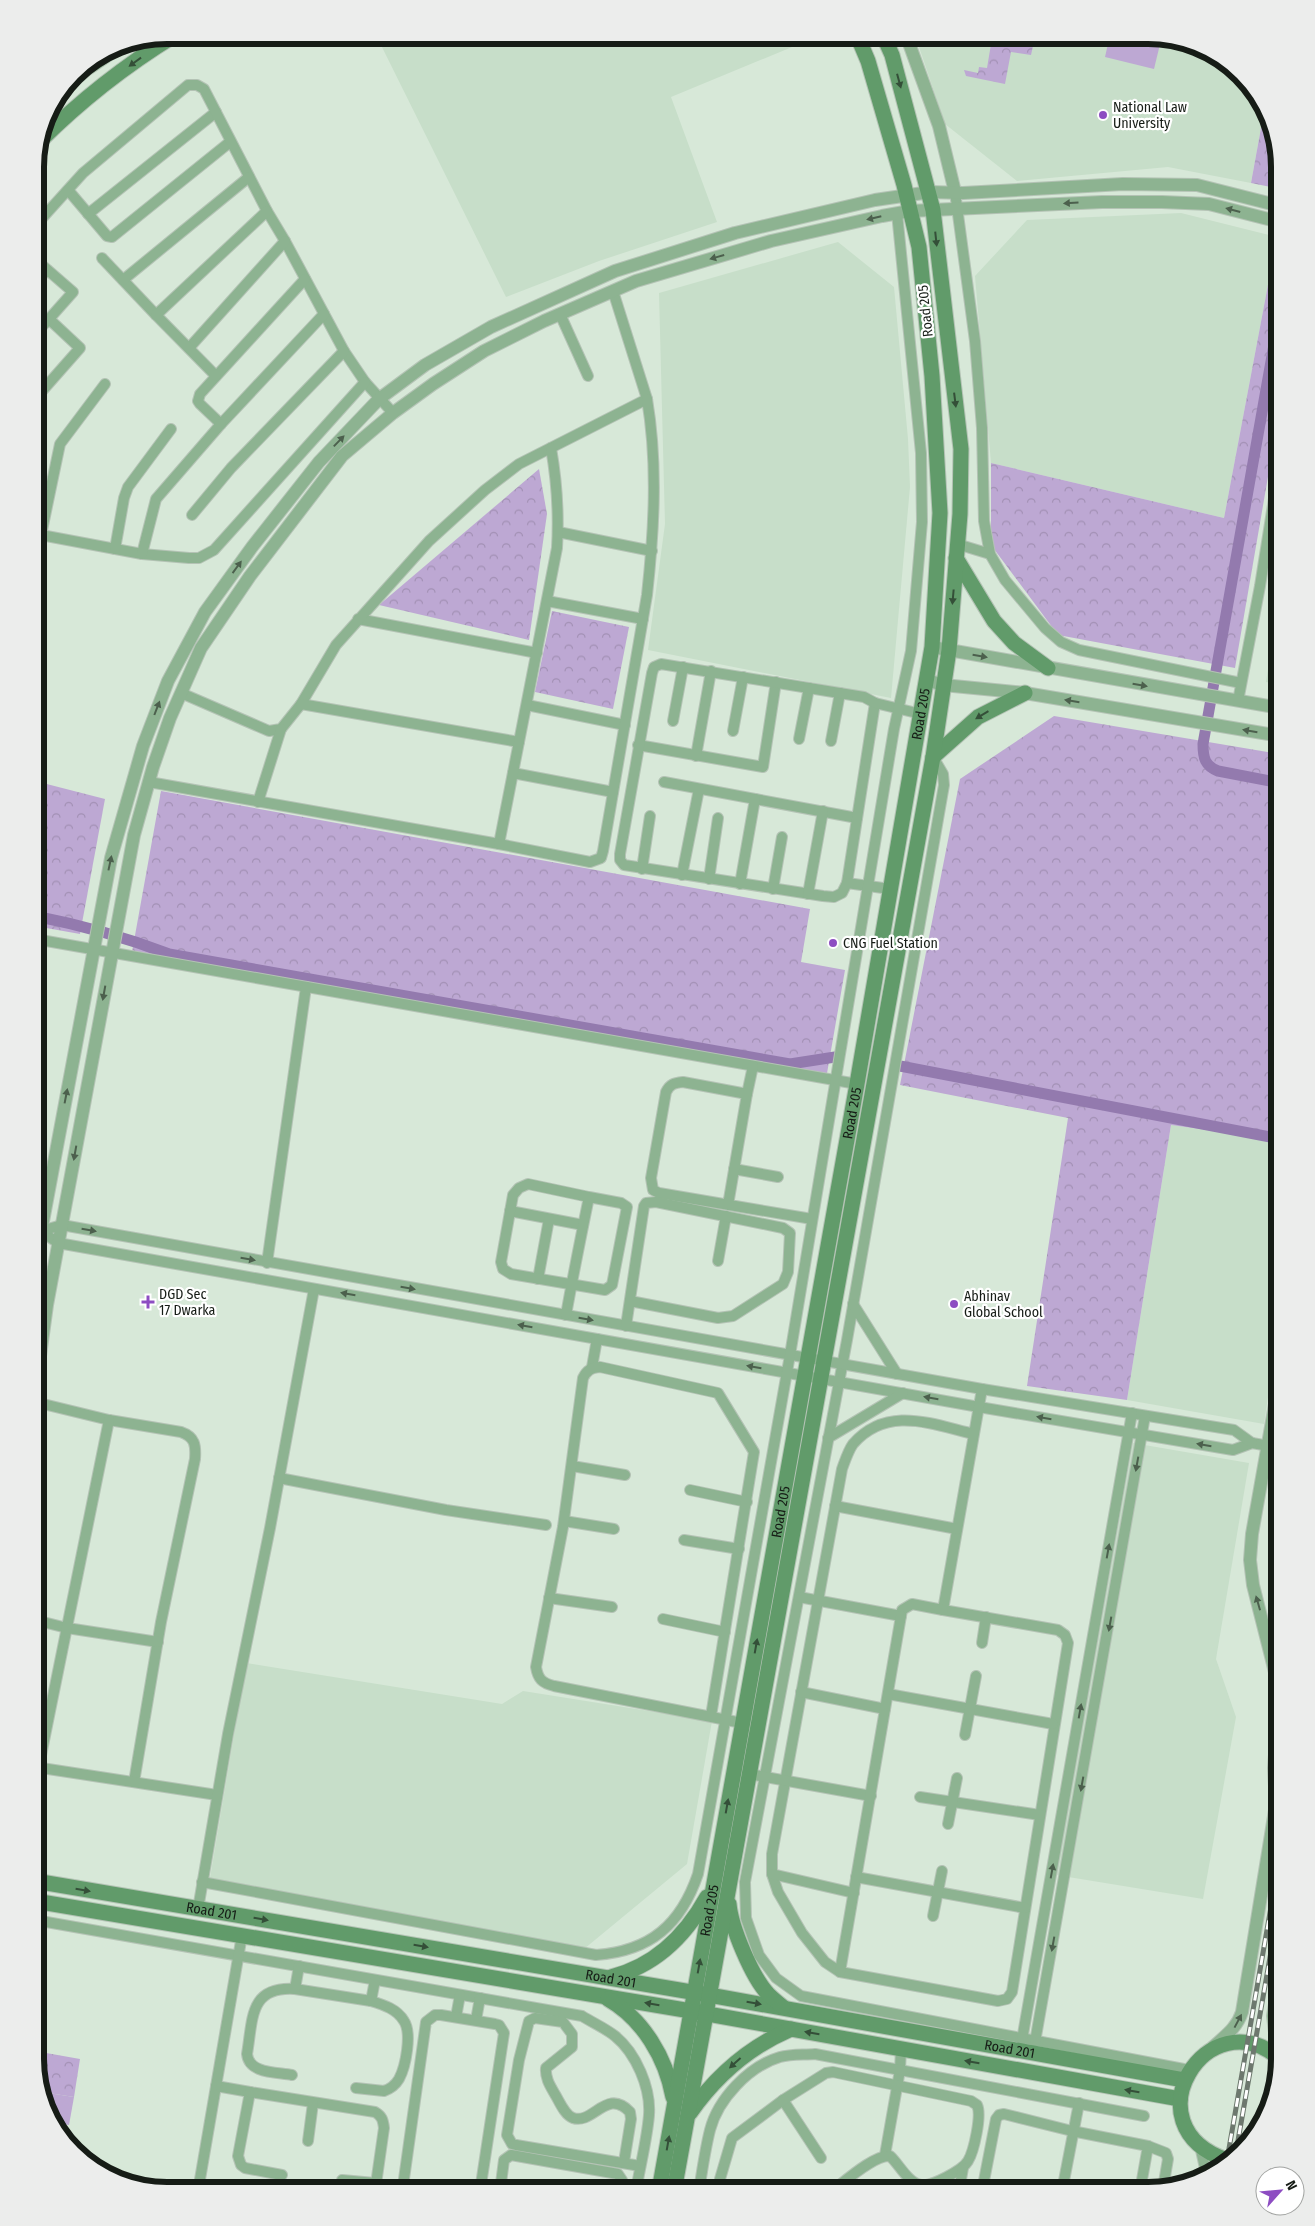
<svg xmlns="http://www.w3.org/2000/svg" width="1315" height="2226" viewBox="0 0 1315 2226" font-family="'Fira Sans Condensed',sans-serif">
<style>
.built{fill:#c7dec9}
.grass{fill:#bda8d3}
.park{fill:url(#park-crowns)}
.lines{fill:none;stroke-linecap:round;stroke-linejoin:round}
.canal{stroke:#937aae;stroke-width:11}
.minor-casing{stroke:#b4c3b5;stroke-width:12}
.tertiary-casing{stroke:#b4c3b5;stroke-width:14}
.secondary-casing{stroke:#b4c3b5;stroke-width:17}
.minor{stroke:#8db391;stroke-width:10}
.tertiary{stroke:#8db391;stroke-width:12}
.secondary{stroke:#619b6a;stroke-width:15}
.rail-casing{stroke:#6d786e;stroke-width:5}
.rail{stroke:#fff;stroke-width:3;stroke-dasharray:9;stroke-linecap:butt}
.oneway{fill:#344f38}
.oneway2{fill:#4c604d}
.poi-dot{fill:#8d4dc2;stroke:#fff;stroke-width:2}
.labels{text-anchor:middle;stroke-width:4.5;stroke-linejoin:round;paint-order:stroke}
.poi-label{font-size:14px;fill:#161c16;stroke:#fff;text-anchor:start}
.street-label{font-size:14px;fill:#161c16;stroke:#fff}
.rim{fill:none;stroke:#161c16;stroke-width:6}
</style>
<defs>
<pattern id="park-crowns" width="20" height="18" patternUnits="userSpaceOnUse" patternTransform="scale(1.25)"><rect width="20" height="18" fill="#bda8d3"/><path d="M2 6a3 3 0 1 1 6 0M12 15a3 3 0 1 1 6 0" fill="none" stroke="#a290b4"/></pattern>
</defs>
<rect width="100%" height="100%" fill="#d7e8d8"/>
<g class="built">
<polygon points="376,35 821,35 671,97 717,222 599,261 506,297"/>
<polygon points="915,35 1157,35 1222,57 1265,106 1251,183 1168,167 1017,181 945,124"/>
<polygon points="1181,213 1277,237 1224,518 991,463 975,276 1027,220"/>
<polygon points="838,242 894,287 908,439 910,487 891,698 648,650 665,524 659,293"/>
<polygon points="1280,591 1280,685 1266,682"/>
<polygon points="1171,1125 1280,1140 1280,1316 1264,1424 1127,1400"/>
<polygon points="1133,1443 1249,1463 1216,1659 1236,1717 1203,1899 1056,1875"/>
<polygon points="246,1663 502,1704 523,1691 712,1721 687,1864 584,1949 210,1878"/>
</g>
<g class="grass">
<polygon points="1110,35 1142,35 1161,40 1154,69 1105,57"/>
<polygon points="42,2092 74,2097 69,2125 53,2122 48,2117"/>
</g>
<g class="park">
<polygon points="990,35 1035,37 1031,55 1011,52 1005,84 966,76 964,70 978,73 979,67 987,68 991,44 989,42"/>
<polygon points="1265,106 1280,166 1280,189 1251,183"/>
<polygon points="1277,237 1280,238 1280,407 1235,668 1058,635 991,545 991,463 1224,518"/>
<polygon points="539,469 547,514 529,640 379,605"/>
<polygon points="552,611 629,627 613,709 535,692"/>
<polygon points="1054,716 1280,754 1280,1140 1171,1125 1127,1400 1027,1386 1068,1118 900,1085 960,779"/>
<polygon points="35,781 105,799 80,934 35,926"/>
<polygon points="161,791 810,909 801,962 845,970 826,1079 132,952"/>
<polygon points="35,2051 80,2059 74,2097 42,2092"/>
</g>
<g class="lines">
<g class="canal">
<path d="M1280,783l-62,-12c-13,-5 -15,-13 -15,-27l77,-433"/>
<path d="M35,916c46,9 90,21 134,38l621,110 45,-7"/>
<polyline points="900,1066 1280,1139"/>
</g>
<defs>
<g id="minor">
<polyline points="68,190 107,236 112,237 230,142"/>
<polyline points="955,192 975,341 982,428 984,521 990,554 1005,580 1045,628 1061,642 1079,650 1241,683"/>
<polyline points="88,214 216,112"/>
<polyline points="35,226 83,173 188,85 197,85 204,89 267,211 285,241 344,351 365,382 393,413"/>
<polyline points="102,258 156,315"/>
<polyline points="305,279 200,394 198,401 200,404 221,424 324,314"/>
<polyline points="123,280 249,177"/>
<polyline points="35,283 47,270"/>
<polyline points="560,314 588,376"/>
<polyline points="35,334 49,319"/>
<polyline points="189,348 285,241"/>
<polyline points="216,376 156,315 267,211"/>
<polyline points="35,399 80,348 49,319 73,292 35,259"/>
<polyline points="192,515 231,468 344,351"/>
<polyline points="35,531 41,535 142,554 189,558 199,558 214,550 365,382"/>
<polyline points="558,532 652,551"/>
<polyline points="41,535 60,444 105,384"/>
<polyline points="957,544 990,554"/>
<polyline points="115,549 124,498 128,487 171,429"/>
<polyline points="142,554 156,499 221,424"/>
<polyline points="547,601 643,619"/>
<polyline points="358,619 537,653"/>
<polyline points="181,693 269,731 281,729 301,704 336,645 429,541 485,490 519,464 647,399 613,291"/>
<polyline points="1238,701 1260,586 1280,461"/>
<polyline points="301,704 519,742"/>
<polyline points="527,705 625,725"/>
<polyline points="673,721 683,667"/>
<polyline points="733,731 743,677"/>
<polyline points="799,739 809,688"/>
<polyline points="831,741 840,693"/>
<polyline points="638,745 763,767 776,682"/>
<polyline points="696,756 711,671"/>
<polyline points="933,757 943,774 944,785 847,1340 745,1882 746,1918 759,1955 776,1978 801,1996 1189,2070"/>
<polyline points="513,773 613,792"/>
<path d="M149,782l350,62 58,-296c2,-34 0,-66 -6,-100"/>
<polyline points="664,782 857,818"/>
<polyline points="258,802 281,729"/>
<path d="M499,844l91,18 11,-4 2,-7 44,-256c7,-64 11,-131 0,-196"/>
<polyline points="642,869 650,816"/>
<polyline points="682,875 699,789"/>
<polyline points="709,879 718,818"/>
<polyline points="847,883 875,703"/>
<polyline points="740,884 755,799"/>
<polyline points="773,889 782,837"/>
<polyline points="890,889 847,883 842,893 834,897 823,896 624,865 620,860 620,854 652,673 654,667 661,664 864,697 875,703 921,714"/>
<polyline points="808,894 823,811"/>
<polyline points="35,939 857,1084"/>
<polyline points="747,1094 753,1066"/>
<polyline points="734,1169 778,1177"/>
<path d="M728,1205l19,-111 -64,-12c-9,1 -13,2 -17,10l-15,86 2,12 6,3 153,26"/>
<polyline points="510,1211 583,1225"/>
<polyline points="41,1231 58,1243 979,1407 1233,1450 1252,1443 1269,1446"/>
<polyline points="41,1231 62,1225 982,1389 1234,1430 1252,1443"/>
<polyline points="718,1261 726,1216"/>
<polyline points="267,1263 306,987"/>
<polyline points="538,1279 549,1219"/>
<polyline points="853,1304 897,1374"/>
<path d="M566,1315c7,-39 15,-79 23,-118l-61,-13 -9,4 -6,7 -12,67 2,7 8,5 94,16 7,-5 15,-78 -6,-4 -32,-6"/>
<polyline points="626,1326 644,1206 646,1203 656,1202 783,1228 790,1233 788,1272 783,1284 733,1316 718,1318 630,1301"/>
<polyline points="592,1367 597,1339"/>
<path d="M35,1402l74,18 72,12c14,5 15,13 14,27l-34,163 -27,160"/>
<path d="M974,1434c-43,-10 -87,-29 -121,10 -5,7 -8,17 -11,25l-70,385v20l6,18 24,41 23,29 15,10 158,29 9,-2 5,-7 56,-349 -3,-8 -7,-5 -115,-20 39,-221"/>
<polyline points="828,1438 903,1393"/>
<polyline points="572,1466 625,1475"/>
<polyline points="279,1478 446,1510 546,1525"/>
<polyline points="690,1490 747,1502"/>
<polyline points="835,1506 957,1529"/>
<polyline points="564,1521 614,1529"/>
<polyline points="684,1540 739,1549"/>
<polyline points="799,1597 901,1616 902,1610 912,1604 943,1610"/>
<polyline points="549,1598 612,1607"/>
<polyline points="663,1619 725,1632"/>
<polyline points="35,1620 67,1628 158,1642"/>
<polyline points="982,1643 986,1617"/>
<polyline points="801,1692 885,1709"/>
<polyline points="888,1694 1053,1724"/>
<path d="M711,1716l43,-264 -36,-59 -118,-26c-9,1 -13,3 -17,11l-20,149 -27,140c2,12 6,16 18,19l188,37"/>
<polyline points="965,1735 976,1676"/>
<polyline points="35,1767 217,1795"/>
<polyline points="749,1774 871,1796"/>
<polyline points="35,1785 109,1420"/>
<polyline points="920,1797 1040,1815"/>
<polyline points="948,1824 957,1778"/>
<polyline points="772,1874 854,1893"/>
<polyline points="856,1877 1025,1908"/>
<path d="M202,1882l394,73c55,-4 85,-31 102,-81l92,-519 104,-626 17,-78 11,-129 -1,-69 -24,-240"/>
<polyline points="198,1909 228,1734 270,1528 314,1289"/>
<polyline points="933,1916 942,1871"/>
<path d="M35,1920l547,96c11,7 23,12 33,20 21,17 36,52 34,79 -2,25 -9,51 -13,76"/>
<polyline points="840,1972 901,1616"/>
<polyline points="295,1989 371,2001"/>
<polyline points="456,2017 460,1995"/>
<polyline points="476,2020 480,1998"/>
<polyline points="1022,2040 1132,1413"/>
<polyline points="1035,2042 1145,1416"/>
<path d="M292,2075c-15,-3 -43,-1 -45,-21 6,-35 2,-68 48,-65l4,-23"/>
<polyline points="216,2086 250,2092 238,2156 241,2165 245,2168 282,2175"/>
<path d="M356,2088l28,3c6,-2 12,-7 15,-12 7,-13 13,-46 5,-58 -7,-12 -20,-16 -33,-20l4,-21"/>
<path d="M250,2092l125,20c7,4 8,8 9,16l-9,63"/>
<polyline points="783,2100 821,2158"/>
<polyline points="308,2141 313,2103"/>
<polyline points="1148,2146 1166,2153 1168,2159 1163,2188"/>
<polyline points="1200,2146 1207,2177"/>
<polyline points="885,2155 900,2070 901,2049"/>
<path d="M624,2162l7,-43 -1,-7c-23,-25 -37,13 -57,6 -8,-3 -13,-15 -17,-22 -5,-9 -11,-17 -10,-28l26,-21v-13l-9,-12 -28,-4 -6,3 -10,39 -12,75 5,9 4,1 124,21"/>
<polyline points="342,2180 375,2183"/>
<polyline points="198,2191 242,1935"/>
<polyline points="404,2191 403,2186 426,2022 435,2015 441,2015 495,2024 499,2025 504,2033 480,2191"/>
<polyline points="500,2191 504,2160 511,2155 618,2174 622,2180 620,2191"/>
<path d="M699,2191c3,-20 6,-41 11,-61 8,-31 39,-64 70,-73 11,-3 23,-2 35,-3l329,62"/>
<path d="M723,2191l-3,-12 12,-41 51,-38 43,-27 7,-1 138,29 6,4c5,10 -3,46 -9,56 -5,9 -37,26 -47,24 -13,-2 -22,-21 -31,-29 -15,-2 -46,26 -58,35"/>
<polyline points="959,2191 963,2168"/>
<polyline points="982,2191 996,2119 999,2115 1004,2114 1072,2131 1148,2146 1140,2191"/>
<polyline points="1062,2191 1079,2103"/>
</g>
<g id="tertiary">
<polyline points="906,35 939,126 955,192"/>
<polyline points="932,647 1280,708"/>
<polyline points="927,680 943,685 1025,693 1280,736"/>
<polyline points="35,1264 111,858 143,746 168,681 205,612 252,547 319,462 379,399 425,365 491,327 615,271 735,233 875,200 930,192 963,193 1123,184 1197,185 1280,206"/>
<polyline points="35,1392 47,1305 134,835 153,767 170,718 201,648 250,576 342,456 393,413 433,384 484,351 544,321 636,281 771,241 882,216 910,211 1102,202 1162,202 1209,204 1280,222"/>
<path d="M1213,2047c12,-11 24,-19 29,-35l34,-208 -2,-36 5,-66 -1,-18 -25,-99 -3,-25 2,-26 28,-158"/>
<polyline points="1278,2057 1273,2016 1280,1974"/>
</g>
<g id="secondary">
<polyline points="64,87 85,69 122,44"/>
<path d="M39,142c41,-41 87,-77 136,-107"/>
<polyline points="956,558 994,621 1014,643 1048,668"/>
<polyline points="933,757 978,717 1025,693"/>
<path id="s1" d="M35,1881l674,114 475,85"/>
<polyline points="35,1901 691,2011 1180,2099"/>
<path d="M729,1904c2,23 23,73 39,90 5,5 10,9 15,13"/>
<path d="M611,1977c44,-11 75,-42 96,-80"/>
<path d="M608,1999c35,20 58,59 65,98"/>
<path d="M690,2113c26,-37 59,-66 101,-84"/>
<path d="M1227,2160c-100,-34 -19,-164 53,-101"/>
<path id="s2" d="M659,2191l198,-1107 75,-437 8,-134 -8,-137 -13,-129 -15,-62 -36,-124 -11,-26"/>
<polyline points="674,2191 933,757 949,650 960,514 961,449 933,210 892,55 883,35"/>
</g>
</defs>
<use href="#minor" class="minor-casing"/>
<use href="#tertiary" class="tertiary-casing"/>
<use href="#secondary" class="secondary-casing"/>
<use href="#minor" class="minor"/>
<use href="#tertiary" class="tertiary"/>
<use href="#secondary" class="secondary"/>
<defs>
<g id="rail">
<polyline points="1236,2152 1280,1900"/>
<polyline points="1227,2160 1280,1855"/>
</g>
</defs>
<use href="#rail" class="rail-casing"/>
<use href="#rail" class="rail"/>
</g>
<defs><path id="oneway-solid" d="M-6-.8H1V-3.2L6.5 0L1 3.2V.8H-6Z" transform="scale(1.25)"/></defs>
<g class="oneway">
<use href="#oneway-solid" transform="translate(135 62) rotate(144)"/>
<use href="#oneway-solid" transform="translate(899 81) rotate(75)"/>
<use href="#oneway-solid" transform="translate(936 239) rotate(84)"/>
<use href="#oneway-solid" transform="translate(955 400) rotate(83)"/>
<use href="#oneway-solid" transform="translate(953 597) rotate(95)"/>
<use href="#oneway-solid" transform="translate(982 715) rotate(149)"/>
<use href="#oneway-solid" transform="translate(756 1646) rotate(-80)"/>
<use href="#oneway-solid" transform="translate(727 1806) rotate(-80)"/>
<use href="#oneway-solid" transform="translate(83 1890) rotate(10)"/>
<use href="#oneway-solid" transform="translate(261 1919) rotate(10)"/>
<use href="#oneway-solid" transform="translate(421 1946) rotate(10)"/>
<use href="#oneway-solid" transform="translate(699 1966) rotate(-80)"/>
<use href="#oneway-solid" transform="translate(754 2003) rotate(10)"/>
<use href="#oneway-solid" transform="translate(652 2004) rotate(-170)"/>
<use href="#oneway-solid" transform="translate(812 2033) rotate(-170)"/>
<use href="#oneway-solid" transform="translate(972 2062) rotate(-170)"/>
<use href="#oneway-solid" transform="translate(735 2063) rotate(138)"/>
<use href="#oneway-solid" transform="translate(1132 2091) rotate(-170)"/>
<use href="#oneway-solid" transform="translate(668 2143) rotate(-80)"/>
</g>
<g class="oneway2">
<use href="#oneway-solid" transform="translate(1071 203) rotate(177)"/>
<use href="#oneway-solid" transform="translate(1233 210) rotate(-165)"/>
<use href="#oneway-solid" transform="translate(874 218) rotate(167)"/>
<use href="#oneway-solid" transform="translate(717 257) rotate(164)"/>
<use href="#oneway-solid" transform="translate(339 441) rotate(-46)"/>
<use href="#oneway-solid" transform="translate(237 567) rotate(-54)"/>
<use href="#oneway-solid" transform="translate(980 656) rotate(10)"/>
<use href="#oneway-solid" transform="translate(1140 685) rotate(10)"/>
<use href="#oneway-solid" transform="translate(1072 701) rotate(-171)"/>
<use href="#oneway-solid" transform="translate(157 708) rotate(-69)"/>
<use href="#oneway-solid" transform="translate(1250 731) rotate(-170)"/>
<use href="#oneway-solid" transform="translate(110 863) rotate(-78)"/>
<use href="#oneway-solid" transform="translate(104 993) rotate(100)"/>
<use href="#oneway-solid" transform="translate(66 1096) rotate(-79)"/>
<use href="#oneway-solid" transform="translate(75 1153) rotate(100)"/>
<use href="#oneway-solid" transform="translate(89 1230) rotate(10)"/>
<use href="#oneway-solid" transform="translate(248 1259) rotate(10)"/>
<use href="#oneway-solid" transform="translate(408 1288) rotate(10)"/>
<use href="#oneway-solid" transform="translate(348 1294) rotate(-170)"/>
<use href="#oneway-solid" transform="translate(586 1319) rotate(10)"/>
<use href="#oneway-solid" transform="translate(525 1326) rotate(-170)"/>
<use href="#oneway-solid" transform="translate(754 1367) rotate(-170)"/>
<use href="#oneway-solid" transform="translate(931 1398) rotate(-170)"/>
<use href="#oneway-solid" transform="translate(1044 1418) rotate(-170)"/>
<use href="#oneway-solid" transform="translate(1204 1445) rotate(-170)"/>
<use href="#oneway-solid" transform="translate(1137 1464) rotate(100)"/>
<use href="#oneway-solid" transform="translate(1108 1551) rotate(-80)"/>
<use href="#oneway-solid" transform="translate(1258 1603) rotate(-106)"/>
<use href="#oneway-solid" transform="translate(1110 1624) rotate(100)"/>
<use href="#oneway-solid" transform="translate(1080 1711) rotate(-80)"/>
<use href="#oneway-solid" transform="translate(1082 1784) rotate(100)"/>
<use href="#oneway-solid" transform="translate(1052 1871) rotate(-80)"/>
<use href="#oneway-solid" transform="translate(1053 1944) rotate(100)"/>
<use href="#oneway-solid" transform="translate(1238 2021) rotate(-62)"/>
</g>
<g class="poi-dot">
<circle cx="1103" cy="115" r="5"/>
<circle cx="833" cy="943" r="5"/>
<path d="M145.5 1294.5h5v5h5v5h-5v5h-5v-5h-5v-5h5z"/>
<circle cx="954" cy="1304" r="5"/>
</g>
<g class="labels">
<g class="poi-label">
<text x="1113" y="112">National Law<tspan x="1113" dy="16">University</tspan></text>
<text x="843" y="948">CNG Fuel Station</text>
<text x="159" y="1299">DGD Sec<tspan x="159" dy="16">17 Dwarka</tspan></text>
<text x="964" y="1301">Abhinav<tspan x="964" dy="16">Global School</tspan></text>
</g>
<g class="street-label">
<text transform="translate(925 311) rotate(-96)" y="5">Road 205</text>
<text dy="5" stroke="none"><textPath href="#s2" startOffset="1500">Road 205</textPath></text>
<text dy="5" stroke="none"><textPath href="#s2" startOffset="1095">Road 205</textPath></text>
<text dy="5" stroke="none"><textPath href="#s2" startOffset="690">Road 205</textPath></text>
<text dy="5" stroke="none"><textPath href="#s2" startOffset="285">Road 205</textPath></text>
<text dy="5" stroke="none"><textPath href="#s1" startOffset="179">Road 201</textPath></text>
<text dy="5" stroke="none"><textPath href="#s1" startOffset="584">Road 201</textPath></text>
<text dy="5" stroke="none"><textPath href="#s1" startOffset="989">Road 201</textPath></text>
</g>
</g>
<path d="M0 0H1315V2226H0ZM167 44H1148A123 123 0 0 1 1271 167V2059A123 123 0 0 1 1148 2182H167A123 123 0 0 1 44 2059V167A123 123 0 0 1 167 44Z" fill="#ecedec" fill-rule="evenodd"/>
<path class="rim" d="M167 44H1148A123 123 0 0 1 1271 167V2059A123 123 0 0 1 1148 2182H167A123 123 0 0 1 44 2059V167A123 123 0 0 1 167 44Z"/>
<g transform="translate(1280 2191) rotate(63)"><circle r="24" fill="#ffffff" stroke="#a2a4a2"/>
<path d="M0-4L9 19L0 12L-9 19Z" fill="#8d4dc2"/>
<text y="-8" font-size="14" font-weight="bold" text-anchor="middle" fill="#161c16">N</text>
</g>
</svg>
